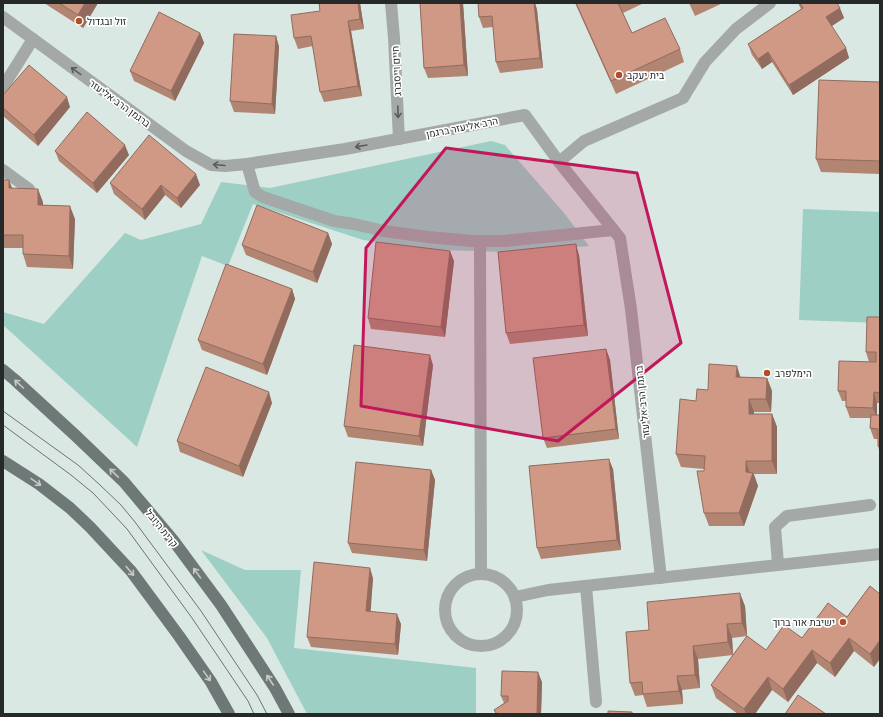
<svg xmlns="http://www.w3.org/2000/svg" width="883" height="717" viewBox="0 0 883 717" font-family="Merriweather,Heebo,serif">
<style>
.green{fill:#9ecfc4}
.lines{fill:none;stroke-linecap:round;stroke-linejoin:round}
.minor{stroke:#a4a9a8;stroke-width:12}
.major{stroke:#6e7876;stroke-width:12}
.tram{stroke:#6b7472;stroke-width:1}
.wall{fill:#b28472;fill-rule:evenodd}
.shaded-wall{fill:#916b5d}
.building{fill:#cf9985;stroke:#916b5d}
.oneway{stroke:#585d5c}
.oneway2{stroke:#c5c9c8}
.marked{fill:#c2185b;fill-opacity:0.2;stroke:#c2185b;stroke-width:3;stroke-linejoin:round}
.poi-dot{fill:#b44d25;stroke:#fff;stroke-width:1.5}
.labels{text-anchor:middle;stroke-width:3.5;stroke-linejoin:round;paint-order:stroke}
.poi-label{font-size:10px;fill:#252a29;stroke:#fff;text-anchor:start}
.street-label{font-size:10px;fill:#252a29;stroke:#fff}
</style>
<rect width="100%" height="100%" fill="#dae8e4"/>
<g class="green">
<polygon points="491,141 505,145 564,213 589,246 510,252 440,250 363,240 253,204 228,266 202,256 137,447 3,325 3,312 44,324 125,233 141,240 201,224 221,182 270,188"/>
<polygon points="803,209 880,212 880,323 799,320"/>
<polygon points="201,550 245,570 301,570 294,648 476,668 476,714 307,714 267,638"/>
</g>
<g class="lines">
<g class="minor">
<polyline points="391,3 394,38 399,139"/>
<polyline points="3,17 186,151 211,165 225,166 247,164 345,149 525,115 559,162 584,141 683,98 705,62 736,29 770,3"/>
<polyline points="3,87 33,39"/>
<polyline points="559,162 620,238 631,309 661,578"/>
<polyline points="247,164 255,192 263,197 334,221 354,224 384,231 428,237 472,241 504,241 613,230"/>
<polyline points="3,170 29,189"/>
<polyline points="480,241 481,573"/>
<polyline points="778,564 775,527 787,516 870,505"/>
<circle cx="481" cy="610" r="36"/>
<polyline points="586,586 596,702"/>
<polyline points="515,597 548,590 880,554"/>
</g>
<g class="major">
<polyline points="3,370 15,380 76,436 124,482 173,540 221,605 275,688 289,714"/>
<polyline points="3,461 39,484 70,508 90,527 131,571 179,636 211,682 229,714"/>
</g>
<g class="tram">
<polyline points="3,411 78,465 100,485 121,505 135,522 201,611 257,695 267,714"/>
<polyline points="3,425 71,475 93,493 112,513 127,529 192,618 248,701 254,714"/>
</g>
</g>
<g class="wall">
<polygon points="44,3 98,3 83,28"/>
<polygon points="319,3 360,3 364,29 351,31 362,96 324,102 320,92 313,46 298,49 294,38 320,11"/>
<polygon points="420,3 463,3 468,76 428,78 424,68"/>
<polygon points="478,3 535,3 537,10 543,68 500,73 496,62 493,27 483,28 479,17"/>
<polygon points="575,3 644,3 623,13 632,33 680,49 684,62 616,94"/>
<polygon points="689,3 723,3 695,16"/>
<polygon points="798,3 837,3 844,18 831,26 846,48 849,58 793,95 772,62 762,69 752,55 748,44 801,9"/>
<polygon points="200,33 204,43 175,101 134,81 130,71"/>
<polygon points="276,36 279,47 275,114 234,112 230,101"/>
<polygon points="880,82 880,174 821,172 816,159"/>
<polygon points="3,95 70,107 38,146 3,116"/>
<polygon points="55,151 129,155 97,193 59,161"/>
<polygon points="3,180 12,188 43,202 43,205 75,219 73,269 27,267 23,254 23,248 3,248"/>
<polygon points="110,183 200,185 181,208 165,195 145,220 114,194"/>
<polygon points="328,233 332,244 317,283 246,255 242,245"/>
<polygon points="579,255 588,336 510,344 506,333"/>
<polygon points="454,261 445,337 371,329 368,318"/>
<polygon points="292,289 295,299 267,375 202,350 198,340"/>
<polygon points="880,317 880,403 877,403 877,415 880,415 880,453 878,446 878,439 874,439 870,428 870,418 850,418 846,407 846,401 842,401 838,391 869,362 866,352"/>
<polygon points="606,349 610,360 619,439 547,448 543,438"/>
<polygon points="433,365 423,446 348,437 344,426"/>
<polygon points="741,377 767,378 772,391 771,412 754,412 754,414 772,414 777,427 777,474 754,474 758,486 744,526 709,526 704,513 704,469 681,467 676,454 696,401 708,390"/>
<polygon points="272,403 243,477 180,452 177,441"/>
<polygon points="613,469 621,550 541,559 537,548"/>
<polygon points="431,470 435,480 427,561 352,553 348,543"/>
<polygon points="373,578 370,611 401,624 398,655 311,647 307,637"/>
<path d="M870,586l4,81 -20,-16 -19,26 -18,-14 -29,39 -16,-12 -17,24h-17l-22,-16 -5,-13 22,-30 -35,4 2,29 -18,2 1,14 -36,3 -4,-12 -8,1 -5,-13 19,-53 96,-24 2,30 19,14 36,-12 45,-21zM747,636l-14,19 -1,-17z"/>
<polygon points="542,682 541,714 496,714 494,710 504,703 501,696"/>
</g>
<g class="shaded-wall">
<polygon points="85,3 98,3 83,28 78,15"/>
<polygon points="358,3 360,3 364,29 360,19"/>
<polygon points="460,3 463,3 468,76 464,65"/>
<polygon points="534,3 535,3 537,10 543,68 540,58"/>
<polygon points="840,8 844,18 829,28 826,17"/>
<polygon points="348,21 351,31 362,96 358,86"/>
<polygon points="200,33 204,43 175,101 171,91"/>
<polygon points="276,36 279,47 275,114 272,104"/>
<polygon points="846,48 849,58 793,95 789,85"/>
<polygon points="768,52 772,62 762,69 758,59"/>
<polygon points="67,97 70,107 38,146 34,135"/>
<polygon points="125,145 129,155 97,193 93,183"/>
<polygon points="196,174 200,185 181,208 177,198"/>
<polygon points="9,180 14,193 9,188"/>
<polygon points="161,185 165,195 145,220 142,209"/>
<polygon points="38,189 43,202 43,218 38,205"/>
<polygon points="70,206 75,219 73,269 69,256"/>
<polygon points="328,233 332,244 317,283 313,272"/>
<polygon points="576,244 579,255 588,336 584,325"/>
<polygon points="450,251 454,261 445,337 441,327"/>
<polygon points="292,289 295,299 267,375 263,364"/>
<polygon points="606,349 610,360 619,439 616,429"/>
<polygon points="430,355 433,365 423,446 419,436"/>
<polygon points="737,366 741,379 736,377"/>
<polygon points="767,378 772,391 771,412 766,399"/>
<polygon points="269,392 272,403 243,477 239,466"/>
<polygon points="874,392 877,403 877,418 873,408"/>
<polygon points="749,399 754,412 753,427 749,414"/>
<polygon points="772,414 777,427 777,474 772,461"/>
<polygon points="609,459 613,469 621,550 617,540"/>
<polygon points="746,461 750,474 753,473 758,486 744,526 739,513 746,472"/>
<polygon points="431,470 435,480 427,561 424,550"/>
<polygon points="370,568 373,578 370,621 366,611"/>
<polygon points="740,593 745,606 747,636 742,623"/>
<polygon points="397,614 401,624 398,655 395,644"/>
<polygon points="727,624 732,638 733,655 728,642"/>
<polygon points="849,638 854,651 835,677 830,663"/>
<polygon points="880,640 880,659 874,667 870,654"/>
<polygon points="693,646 698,659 700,688 695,675"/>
<polygon points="812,650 817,663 788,702 783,689"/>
<polygon points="538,672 542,682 541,714 537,714"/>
<polygon points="677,676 682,690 683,704 679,691"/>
<polygon points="768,677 772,690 755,714 746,714 744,709"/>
</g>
<g class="building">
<polygon points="59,3 85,3 78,15"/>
<polygon points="319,3 358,3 360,19 348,21 358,86 320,92 311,36 294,38 291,15 320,11"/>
<polygon points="420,3 460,3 464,65 424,68"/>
<polygon points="478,3 534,3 540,58 496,62 492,16 479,17"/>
<polygon points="576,3 618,3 632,33 665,18 680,49 611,81"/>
<polygon points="800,3 837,3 840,8 826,17 846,48 789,85 768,52 758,59 748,44 803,8"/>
<polygon points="159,12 200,33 171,91 130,71"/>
<polygon points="234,34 276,36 272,104 230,101"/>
<polygon points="29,65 67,97 34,135 3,108 3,95"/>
<polygon points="819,80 880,82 880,161 816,159"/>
<polygon points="87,112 125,145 93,183 55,151"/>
<polygon points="149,135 196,174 177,198 161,185 142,209 110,183"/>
<polygon points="3,180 9,180 9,188 38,189 38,205 70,206 69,256 23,254 23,235 3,235"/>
<polygon points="257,205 328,233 313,272 242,245"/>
<polygon points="376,242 450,251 441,327 368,318"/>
<polygon points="576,244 584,325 506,333 498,252"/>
<polygon points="226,264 292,289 263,364 198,340"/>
<polygon points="867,317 880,317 880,393 874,392 873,408 846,407 846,391 838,391 839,361 876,362 876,352 866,352"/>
<polygon points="354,345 430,355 419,436 344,426"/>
<polygon points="606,349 616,429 543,438 533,358"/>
<polygon points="709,364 737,366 736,377 767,378 766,399 749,399 749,414 772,414 772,461 746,461 746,472 753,473 739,513 704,513 697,471 704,471 705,456 676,454 680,399 696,401 697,389 708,390"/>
<polygon points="206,367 269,392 239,466 177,441"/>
<polygon points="871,415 880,415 880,446 878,446 878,429 870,428"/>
<polygon points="609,459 617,540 537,548 529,466"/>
<polygon points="356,462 431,470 424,550 348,543"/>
<polygon points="314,562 370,568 366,611 397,614 395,644 307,637"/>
<polygon points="870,586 880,594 880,640 870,654 849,638 830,663 812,650 783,689 768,677 744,709 711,685 747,636 766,650 784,625 802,638 828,603 847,617"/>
<polygon points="740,593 742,623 727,624 728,642 693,646 695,675 677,676 679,691 643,694 642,682 630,683 626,632 649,630 647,602"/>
<polygon points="502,671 538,672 537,714 497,714 494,710 508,701 508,696 501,696"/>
<polygon points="798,695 826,714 785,714"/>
<polygon points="608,711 632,712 632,714 608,714"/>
</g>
<defs><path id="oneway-shaft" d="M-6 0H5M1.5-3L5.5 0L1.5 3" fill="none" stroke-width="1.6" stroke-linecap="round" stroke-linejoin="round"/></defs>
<g class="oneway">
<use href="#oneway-shaft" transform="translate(76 71) rotate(-144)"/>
<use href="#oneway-shaft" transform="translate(398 112) rotate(88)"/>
<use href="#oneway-shaft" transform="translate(361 146) rotate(170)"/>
<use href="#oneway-shaft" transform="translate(219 165) rotate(-175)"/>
</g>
<g class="oneway2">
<use href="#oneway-shaft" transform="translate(19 384) rotate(-138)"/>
<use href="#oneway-shaft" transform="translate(114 473) rotate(-136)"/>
<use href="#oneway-shaft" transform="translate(36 482) rotate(35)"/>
<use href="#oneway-shaft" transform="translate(130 571) rotate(50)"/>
<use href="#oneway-shaft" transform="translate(197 573) rotate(-126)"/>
<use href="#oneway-shaft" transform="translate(207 676) rotate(55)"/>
<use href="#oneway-shaft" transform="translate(270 680) rotate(-123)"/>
</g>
<path class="marked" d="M446,148l191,25 44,170 -123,98 -197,-35 5,-158z"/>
<g class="poi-dot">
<circle cx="79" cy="21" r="4"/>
<circle cx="619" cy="75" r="4"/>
<circle cx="767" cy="373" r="4"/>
<circle cx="843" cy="622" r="4"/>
</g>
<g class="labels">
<g class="poi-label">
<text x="87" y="25">זול ובגדול</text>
<text x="627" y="79">בית יעקב</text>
<text x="775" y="377">הימלפרב</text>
<text x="835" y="626" text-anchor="end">ישיבת אור ברוך</text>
</g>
<g class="street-label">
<text transform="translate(396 71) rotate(-93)" y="4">חיים וייסברג</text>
<text transform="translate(120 103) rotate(36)" y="4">ברגמן הרב אליעזר</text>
<text transform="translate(462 127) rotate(-11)" y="4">הרב אליעזר ברגמן</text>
<text transform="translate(642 402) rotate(-96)" y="4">ברגמן הרב אליעזר</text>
<text transform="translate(162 528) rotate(51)" y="4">קרית היובל</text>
</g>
</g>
<rect width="883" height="717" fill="none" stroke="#252a29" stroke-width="8"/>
</svg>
